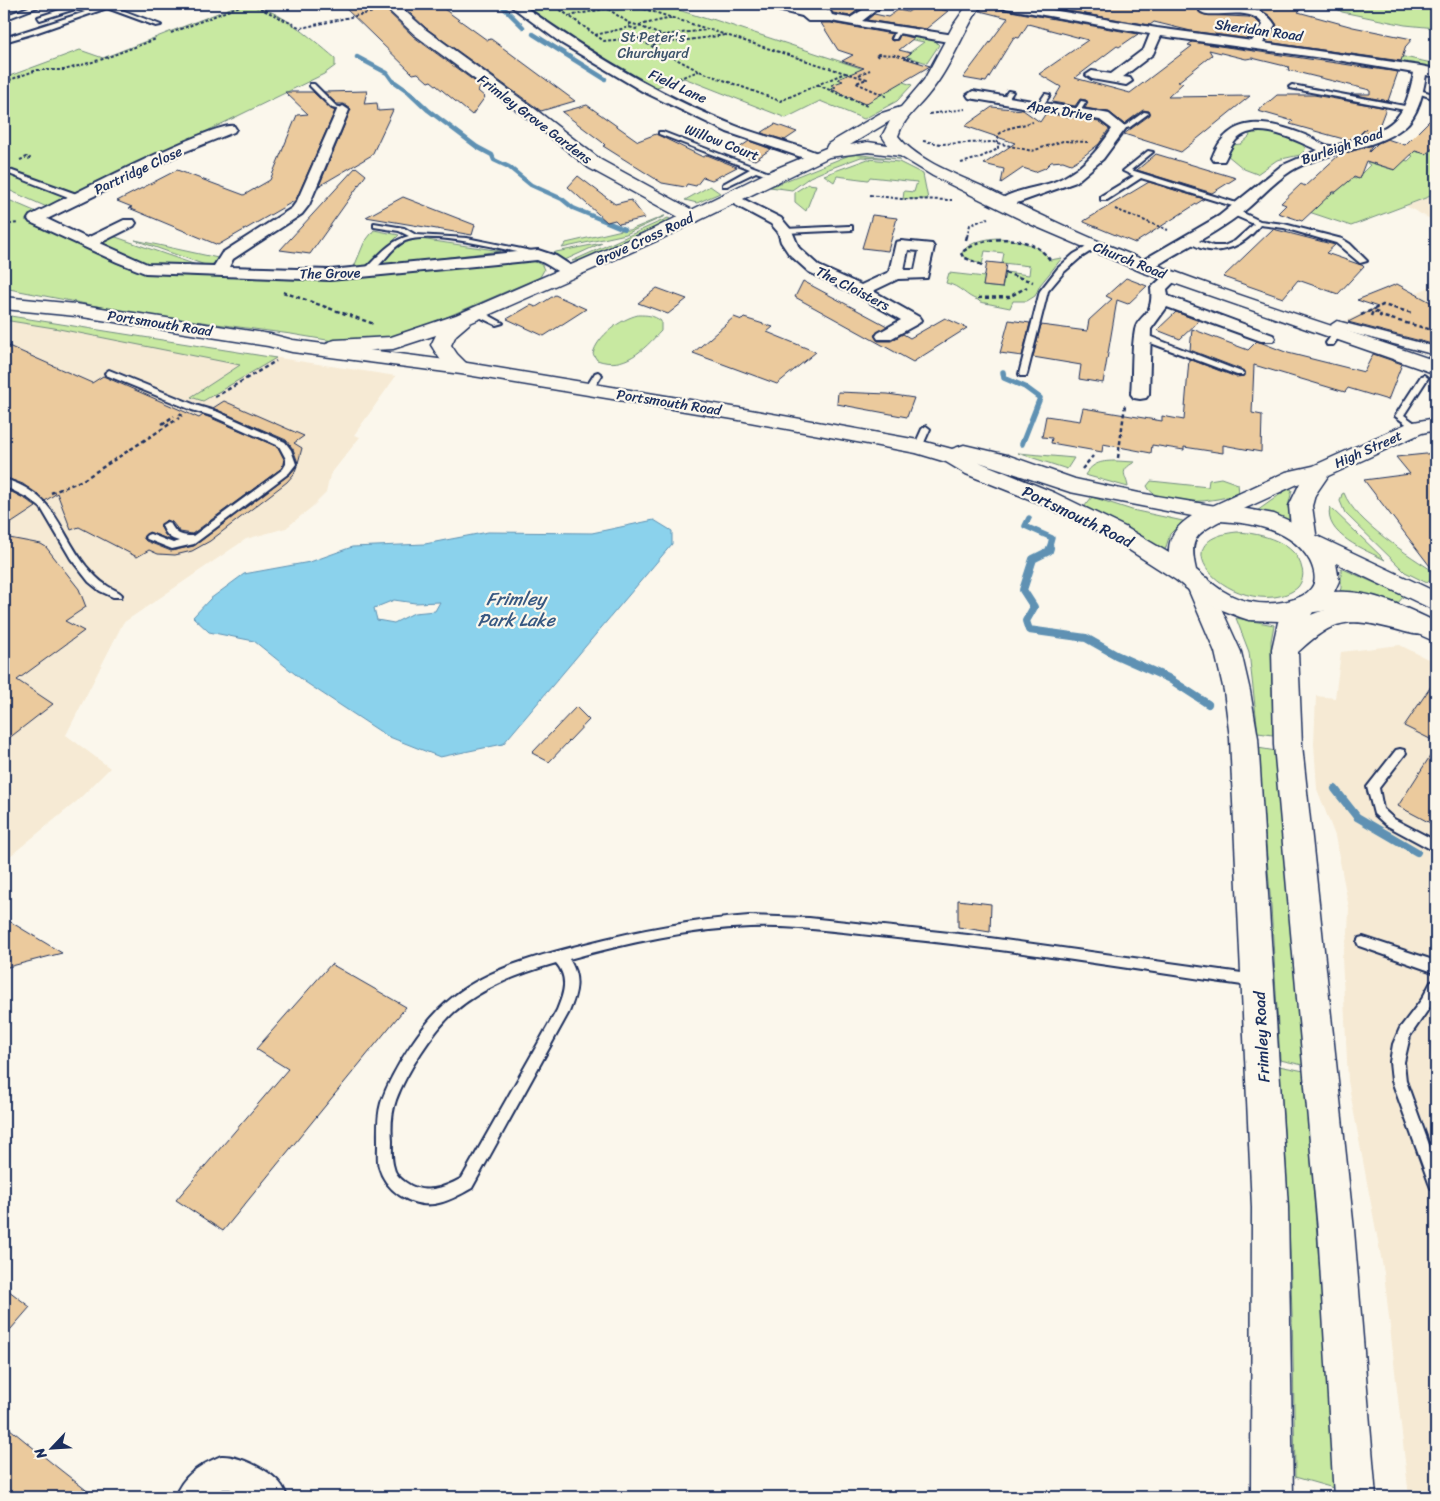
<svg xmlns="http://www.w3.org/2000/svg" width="1440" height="1501" viewBox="0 0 1440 1501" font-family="Sriracha,sans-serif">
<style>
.built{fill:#f6ead4}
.green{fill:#c8e9a1;stroke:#728c80}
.water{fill:#8bd2ec;stroke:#5e91b3;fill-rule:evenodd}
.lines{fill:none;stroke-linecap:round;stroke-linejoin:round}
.stream-far2{stroke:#5e91b3;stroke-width:4.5}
.stream-far1{stroke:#5e91b3;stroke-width:5.5}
.stream{stroke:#5e91b3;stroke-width:8}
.building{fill:#ebca9d;stroke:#1b2f5e}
.service-casing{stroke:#1b2f5e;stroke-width:4}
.pedestrian-casing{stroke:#1b2f5e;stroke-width:3}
.minor-casing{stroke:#1b2f5e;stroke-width:4}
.tertiary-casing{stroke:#1b2f5e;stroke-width:3}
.secondary-casing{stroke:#1b2f5e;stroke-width:3}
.primary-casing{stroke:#1b2f5e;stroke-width:3}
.path-far1{stroke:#1b2f5e;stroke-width:2;stroke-dasharray:3 2;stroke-linecap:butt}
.path{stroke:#1b2f5e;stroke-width:2.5;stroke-dasharray:4 3;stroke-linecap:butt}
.service{fill:#fbf7ec;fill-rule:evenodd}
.pedestrian{fill:#fbf7ec;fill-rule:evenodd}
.minor{fill:#fbf7ec;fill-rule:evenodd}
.tertiary{fill:#fbf7ec;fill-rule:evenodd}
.secondary{fill:#fbf7ec;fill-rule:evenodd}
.primary{fill:#fbf7ec;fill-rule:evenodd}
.path-bridge{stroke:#1b2f5e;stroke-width:2.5;stroke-dasharray:4 3;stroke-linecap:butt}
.labels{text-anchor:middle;stroke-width:4.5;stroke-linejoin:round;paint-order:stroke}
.far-street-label{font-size:14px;fill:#1b2f5e;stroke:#fbf7ec}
.far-park-label{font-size:14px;fill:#3e546b;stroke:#fbf7ec}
.street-label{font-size:16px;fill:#1b2f5e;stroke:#fbf7ec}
.water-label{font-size:18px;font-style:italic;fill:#375882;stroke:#fbf7ec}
</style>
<rect width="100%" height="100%" fill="#fbf7ec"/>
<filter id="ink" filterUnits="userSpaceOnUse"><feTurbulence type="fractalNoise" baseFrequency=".02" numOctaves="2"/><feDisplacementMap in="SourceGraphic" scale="10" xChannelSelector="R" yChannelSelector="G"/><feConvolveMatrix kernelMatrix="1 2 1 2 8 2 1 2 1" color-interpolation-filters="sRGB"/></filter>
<g filter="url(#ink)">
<g class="built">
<polygon points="1436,194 1436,222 1406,206"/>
<polygon points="1436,284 1436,348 1343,322 1381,305 1414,294"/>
<polygon points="4,318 37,321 396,376 354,435 360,437 330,475 326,493 312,507 286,528 246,539 123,623 66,735 110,768 76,802 4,861"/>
<polygon points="1400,645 1436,663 1436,1497 1409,1497 1384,1273 1348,1081 1342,957 1348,933 1349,908 1335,836 1317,789 1314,744 1316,696 1335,698 1341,652"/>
</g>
<g class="green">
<path d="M241,4c33,0 70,34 94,54v8l-11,8 -275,134 -45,-20v-110l76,-28 23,8z"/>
<polygon points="517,4 660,4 710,20 712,19 912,85 897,101 864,119 820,101 786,118 684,78 648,90 539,21"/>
<polygon points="1318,4 1436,4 1436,28 1405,25 1342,12 1334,7"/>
<polygon points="904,36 934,40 939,45 927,63 905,56 924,42 903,38"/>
<polygon points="1373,50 1436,64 1436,70 1351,55 1348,52"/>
<path d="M1252,131c19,-1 36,5 53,12l-3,1 4,5 -6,6 -23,5 -20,14 -13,-5 -17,-14 4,-10 10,-1 9,-8 -2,-3z"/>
<polygon points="1436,147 1436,194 1351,226 1309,212 1329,192 1335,193 1339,189 1340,181 1347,183 1352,178 1356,179 1370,165 1367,163 1368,162 1394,170 1398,167 1400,159 1408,161 1413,156 1409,154 1413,150 1426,154"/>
<polygon points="852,154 900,159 861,157 829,169 810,177 792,190 770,187"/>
<polygon points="868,159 899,162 923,174 928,199 903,199 904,191 914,192 917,182 870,177 868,180 837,176 834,182 824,175"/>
<polygon points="808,184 816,185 806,211 795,202 795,192"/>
<polygon points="710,186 720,193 697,203 685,200"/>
<polygon points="4,198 39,213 25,220 123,266 145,273 247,275 533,261 542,265 544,270 540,277 428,325 398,335 401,337 345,343 291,334 127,312 4,288"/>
<polygon points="664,216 665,216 626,234 562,248 566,243 622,230 630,230"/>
<polygon points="668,218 672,220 586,260 572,261"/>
<polygon points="374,230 399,235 368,266 354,267 364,243"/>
<polygon points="113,236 202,267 142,263 100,242"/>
<path d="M1000,238c17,2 41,7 50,22l12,-2 -22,27 -5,11 -8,5h-14l-3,7 -30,-6 -2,-2c-12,-3 -17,-14 -32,-17l3,-10 36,4 -2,9 19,2 3,-16 24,3 1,-9 -28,-3 2,-10 -19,-2 -3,14 -21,-10c5,-13 27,-17 39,-17z"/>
<path d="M420,239l81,12 -119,14c7,-15 22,-24 38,-26z"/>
<polygon points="135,240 218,258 215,263 208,266"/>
<polygon points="602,243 565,260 558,258 554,253 556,252"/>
<polygon points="4,315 276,358 203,401 191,397 240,365 54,328 4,320"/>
<path d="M638,315c9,0 15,0 23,6v10c-18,19 -36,39 -64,29l-4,-6c4,-18 28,-35 45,-39z"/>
<polygon points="1018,453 1074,458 1067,469"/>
<path d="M1117,461l18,1c-18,9 -8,14 -7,25l-43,-12c8,-13 17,-14 32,-14z"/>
<path d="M1221,478l17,6 1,9c-19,9 -82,16 -92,-7l4,-5 57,6 1,-7z"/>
<polygon points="1289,488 1292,490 1288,507 1292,522 1257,511"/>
<path d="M1344,493c11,29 66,63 92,80l-9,10 -22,-11 -60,-59 -5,-12 2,-7z"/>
<polygon points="1092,497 1132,510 1183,521 1170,534 1165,550 1160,550 1140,535 1084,507"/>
<path d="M1330,507l55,53c-19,-10 -62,-25 -55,-53z"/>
<path d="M1237,532c23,1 60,10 65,37 2,6 0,13 -4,18 -6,6 -16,9 -24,10 -55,6 -110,-58 -37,-65z"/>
<polygon points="1341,568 1404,596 1397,604 1381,599 1339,594 1341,588"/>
<polygon points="1236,618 1274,625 1271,641 1273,735 1258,733 1249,652"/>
<polygon points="1258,748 1276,751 1303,1065 1280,1060 1271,906"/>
<path d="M1279,1066l25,5 33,418 -42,-12c-2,-138 -4,-274 -16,-411z"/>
</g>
<path class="water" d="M654,520l18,11v13l-169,200 -63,13 -53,-21 -82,-54 -51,-41 -45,-9 -16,-15 17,-18 34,-25 66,-12 42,-15 73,-3 63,-12 104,1zM394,600l21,3 25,-1 -5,9 -21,2 -20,10 -17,-3 -3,-12z"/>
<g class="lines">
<g class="stream-far2">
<polyline points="500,4 523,27"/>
<polyline points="533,34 605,79"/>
<polyline points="357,57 387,73 392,80 409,92 428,110 477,147 492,155 494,160 509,167 531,185 562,199 573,208 624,229"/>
</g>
<g class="stream-far1">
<polyline points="1003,372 1004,378 1025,387 1040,398 1022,444"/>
<polyline points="1029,518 1025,526 1052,538 1049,549"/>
</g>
<g class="stream">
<polyline points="1050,548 1049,551 1033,559 1023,590 1034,607 1026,621 1029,630 1086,638 1116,655 1168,678 1208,704"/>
<polyline points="1335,789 1357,817 1417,852"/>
</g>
</g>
<g class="building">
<polygon points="341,4 380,4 414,37 481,86 478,91 485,97 472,115 431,81 428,82 418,73 413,74"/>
<polygon points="400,4 437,4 487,40 491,39 575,101 541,111 426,28"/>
<polygon points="809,4 830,4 858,10 850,16 833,13 827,8 812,8"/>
<polygon points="984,4 991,4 999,9 1138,34 1119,47 1117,46 1075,78 1130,93 1192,46 1188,45 1192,42 1398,72 1388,101 1351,94 1370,94 1370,90 1288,70 1289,67 1252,58 1246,59 1209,50 1212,55 1178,82 1183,83 1168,97 1250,96 1181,152 1124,134 1150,115 1149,111 1143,110 1124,124 1109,112 1085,108 1088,103 1086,100 1080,99 1075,106 1052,102 1061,87 1039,74 1088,40 1028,24 1019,38 1014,37 986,82 963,78 1008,18 980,11"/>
<polygon points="1027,4 1232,4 1202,7 1198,11 1205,15 1249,17 1256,20 1261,25 1251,39 1191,31 1154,22 1150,25"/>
<polygon points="1232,4 1307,4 1298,12 1353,27 1412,39 1406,46 1401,61 1266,42 1277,25 1271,17 1253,7"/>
<polygon points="918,5 948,11 926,29 867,20 874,14 888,17 898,10 908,12"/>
<polygon points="821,23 831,23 892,34 890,39 892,41 898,40 900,35 914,38 899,50 911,53 904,58 930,66 865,104 831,89 836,87 831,85 843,81 838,79 864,68 842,61 853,55 838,50"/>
<polygon points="367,91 364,104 377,103 378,111 393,110 372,155 319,186 351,109 344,104 337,104 324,92"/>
<polygon points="285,92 313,92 331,109 335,111 296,200 218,245 129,208 132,207 117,201 177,170 244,195 270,180 297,115 308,114"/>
<polygon points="1277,95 1314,95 1386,108 1378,129 1360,136 1366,128 1357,137 1347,140 1290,124 1293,121 1258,111"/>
<polygon points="587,105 638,141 656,134 703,157 707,155 737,167 712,180 703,177 696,186 687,184 685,187 662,183 603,146 605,145 602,142 562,112"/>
<polygon points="992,107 1023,110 1040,122 1046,113 1099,122 1109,129 1099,144 1081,158 1071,164 1063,161 1051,162 1045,168 1035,172 1023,168 1001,183 1004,169 984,164 1015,143 965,126"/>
<polygon points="1436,114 1436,145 1426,154 1415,151 1395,170 1366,161 1359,179 1354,177 1336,192 1333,192 1302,221 1278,213 1286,205 1281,203 1301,184 1305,186 1339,155 1372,145 1369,152 1378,143 1387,139 1405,145"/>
<polygon points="775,124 797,132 785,140 761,133"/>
<polygon points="749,141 771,149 755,160 732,153"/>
<polygon points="1156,154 1236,178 1212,193 1137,170"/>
<polygon points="356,167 366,175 310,254 280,250"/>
<polygon points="578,176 615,204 631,200 645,218 619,224 615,220 607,222 568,187"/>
<polygon points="1149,182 1204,199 1135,243 1084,222 1084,221"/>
<polygon points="403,197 475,225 472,235 366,217"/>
<polygon points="872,215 897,218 888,251 862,248"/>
<polygon points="1273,229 1335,245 1326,253 1364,266 1338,294 1298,280 1283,298 1223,277"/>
<polygon points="987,262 1006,264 1002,288 983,286"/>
<polygon points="1126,278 1147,286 1128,304 1117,300 1103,383 1079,379 1081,365 1033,357 1041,325 1087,331 1089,320 1112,299 1106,296"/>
<polygon points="803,281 887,326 874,335 878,341 891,341 903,334 910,338 945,318 967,328 913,362 795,297"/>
<polygon points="1397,284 1436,305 1436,345 1348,322 1378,307 1357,300"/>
<polygon points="657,288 687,299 668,314 638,303"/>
<polygon points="555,295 586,309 544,336 507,319 531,305 536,307"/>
<polygon points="1176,312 1199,321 1180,339 1157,330"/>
<polygon points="734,317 742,320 744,318 773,327 767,332 816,352 777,384 693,353"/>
<polygon points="1009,320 1030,323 1022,356 1000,353"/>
<polygon points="1192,329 1248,350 1257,341 1288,353 1364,372 1373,354 1402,364 1388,400 1348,388 1345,392 1254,365 1252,413 1262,415 1261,452 1223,445 1223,453 1184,447 1184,450 1152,445 1151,453 1103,444 1102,452 1051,443 1052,438 1042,437 1046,416 1080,421 1083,408 1162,421 1162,416 1184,420 1189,359 1236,377 1245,376 1245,371 1190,350"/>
<polygon points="4,344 92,383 103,376 199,418 203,415 211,418 278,447 284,459 282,468 192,534 180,532 172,522 166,520 160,526 165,535 173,541 149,532 143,537 146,541 171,551 194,546 290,474 297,466 294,474 287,482 210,541 192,551 175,555 158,554 149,550 137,557 79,527 71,530 57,493 45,501 23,484 4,477"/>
<polygon points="838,392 888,394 914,398 907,417 837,404"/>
<polygon points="224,401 304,436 294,443 302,448 298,463 293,449 286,440 213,408"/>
<polygon points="1436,453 1436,574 1364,480 1410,474 1396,457"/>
<polygon points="4,488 27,500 36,507 4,528"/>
<polygon points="4,537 41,544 46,547 79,589 86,607 65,621 84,631 17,680 53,704 4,742"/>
<polygon points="1436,679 1436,742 1404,726"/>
<polygon points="576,707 589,720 549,762 532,753"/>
<polygon points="1436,747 1436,826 1398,806"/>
<polygon points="958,900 991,904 990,932 958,927"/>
<polygon points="4,918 62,953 4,968"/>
<polygon points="331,964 406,1007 223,1231 176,1200 288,1069 256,1049"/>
<polygon points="4,1287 30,1307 4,1337"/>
<polygon points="4,1424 58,1468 95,1497 4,1497"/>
</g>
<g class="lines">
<defs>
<g id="service">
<polygon points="37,4 45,4 4,20 4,16"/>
<polygon points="98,4 109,5 161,25 156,26 107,8 35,33 4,42 4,38 85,12 75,9 40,20 38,17 75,5 90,10 101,6"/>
<polygon points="896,30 901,31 896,39 892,39"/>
<polygon points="310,84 314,84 336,106 345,109 345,111 332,108 310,86"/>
<polygon points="1292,85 1410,107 1413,109 1410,111 1290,88 1289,87"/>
<polygon points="1416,89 1436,95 1436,99 1414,92 1414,90"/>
<polygon points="1008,91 1013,92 1007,101 1003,101 1002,100"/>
<polygon points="1045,94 1050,95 1042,107 1038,107 1037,106"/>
<polygon points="1081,101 1086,102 1079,113 1075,113 1074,112"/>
<polygon points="1144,112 1149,113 1130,127 1119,130 1116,128 1126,125"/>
<polygon points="659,132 663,132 777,176 774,178 756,172 727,186 723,186 723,184 750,169 659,134"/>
<polygon points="1148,151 1153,152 1131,170 1246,206 1239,208 1141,178 1107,200 1101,200 1101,196 1134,176 1123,171"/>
<polygon points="4,168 82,196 83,198 76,200 4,172"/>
<path d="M1231,210h6l23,11 24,3 58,15 8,5 17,17 -7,2 -24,-20 -52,-15 -24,-3c-18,24 -48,35 -74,15l4,-2 23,8h11l11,-5 19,-17 -23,-10z"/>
<path d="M374,223l30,5 12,7 51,3 69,14 4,2 -4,2c-31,-6 -103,-26 -131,-15 -16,7 -23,27 -38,33h-3v-4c14,-13 25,-29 45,-34l-10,-5 -25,-4z"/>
<polygon points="849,226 852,226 852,230 785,233 781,231 785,229"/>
<polygon points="1092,244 1099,246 1080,258 1064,272 1048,291 1027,374 1026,376 1020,376 1019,374 1040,291 1058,268 1074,254"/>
<polygon points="475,311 481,311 503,323 496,325 475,315"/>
<polygon points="1334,332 1341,334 1333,345 1327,345 1326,343"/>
<polygon points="1140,335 1146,335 1244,373 1243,375 1237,375 1140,339"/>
<path d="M109,370l89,36 20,6 67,30 6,8 5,14 -7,9 -95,71 -22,5 -25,-10 -2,-2 2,-2 3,-1 23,9 6,-2c-9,-2 -14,-7 -17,-16l5,-3 3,1c6,11 10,13 23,13l90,-67 3,-5v-5l-7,-13 -67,-30 -20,-6 -86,-35 -1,-2z"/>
<polygon points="598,372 602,375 592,391 589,392 586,391 585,389 595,373"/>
<polygon points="1424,375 1428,378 1404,415 1419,426 1419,430 1416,431 1395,416 1421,376"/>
<polygon points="926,426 930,429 922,447 918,450 915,449 914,447 922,429"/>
<path d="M4,479c53,16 53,50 82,87 6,7 12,14 20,19 5,4 12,5 16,10l-1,2h-8l-13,-6 -11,-9 -18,-23 -30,-51 -13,-10 -24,-12z"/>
<polygon points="1400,749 1404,750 1406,753 1379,788 1383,809 1394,819 1436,841 1436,852 1386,825 1374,814 1367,787 1396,750"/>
<path d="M749,916l60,2 159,17 288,40 5,2 1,4 -1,4 -5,2c-120,-17 -239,-37 -359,-49 -49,-5 -98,-13 -147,-11 -61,2 -122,16 -181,32 12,19 8,34 0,53l-97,176c-12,7 -25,14 -38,16 -24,3 -49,-14 -55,-37 -2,-7 -1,-15 -1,-23 0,-14 -1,-27 3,-41 11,-34 44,-84 72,-106 36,-29 88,-42 132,-53 54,-14 108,-24 164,-28zM556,963c13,15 8,30 1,47l-95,168c-18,10 -38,18 -57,4 -4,-3 -10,-8 -11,-14 -3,-9 -2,-18 -2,-27 -1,-14 -1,-27 4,-41 10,-27 37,-69 58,-88 28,-25 67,-39 102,-49z"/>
<polygon points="1363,937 1436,961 1436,973 1359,946 1357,942 1359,938"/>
<polygon points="1436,980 1436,998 1410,1036 1404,1062 1406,1081 1436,1164 1436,1190 1431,1188 1429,1183 1392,1081 1390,1062 1393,1044 1400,1028 1422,999 1431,982"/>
</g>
<polygon id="pedestrian" points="1337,321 1436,347 1436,355 1333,328 1331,325"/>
<g id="minor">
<path d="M508,4h13c67,48 138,92 215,122 28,11 57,17 84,28l2,3 -7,4 -5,-1 -83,-28 -85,-41 -81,-48z"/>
<path d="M770,4c14,-1 24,6 36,6 9,0 15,-2 24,1l2,4 18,3 22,-14h12l-22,17 92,14 6,4 -6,4 -123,-22h-23l-6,-5 -24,-6z"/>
<path d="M993,4h24l140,24 95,13 11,-16c-11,-22 -53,-4 -63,-14l2,-2c22,-6 61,-6 73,16l-12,18 158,23 15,3v8l-10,-2c-3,17 -7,40 -22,52 -32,25 -78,23 -113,44 -16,10 -29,25 -43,37 -23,19 -49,33 -74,47 -10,6 -20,13 -31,16l-5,-2 -3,-3 3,-3 81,-47 62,-50 37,-16c-24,-10 -60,-31 -82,-10 -6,7 -8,14 -12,21h-10l-2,-3c17,-46 57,-37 93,-23 8,3 17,10 25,11 7,1 19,-5 26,-7 42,-13 49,-24 58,-66l-77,-13 -176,-24 -8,18 -30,23 7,1 2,3 -6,4 -34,-6 -6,-4 6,-4 19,3 33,-25 6,-15 -151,-27z"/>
<path d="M973,91l131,22 5,1 17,14 -23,31 -27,23 -73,26 -5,-1 -2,-3c10,-14 45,-16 60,-23 24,-10 42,-30 56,-52l-12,-9 -131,-22 -2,-3z"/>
<path d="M343,106l6,4 -40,95 -7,9 -69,45 -4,8 101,3 208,-20 18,6 20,13 3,3 -3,3c-13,4 -26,-11 -39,-15l-207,20 -185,-7 -28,-11 -87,-40 -2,-3 2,-3c28,-14 185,-95 204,-90l2,3 -2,3 -50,20 -137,67 40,19 37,-18h10l2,3 -2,3 -34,17 47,21 67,2 8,-13 70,-45 5,-7 40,-91z"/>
<path d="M731,193l50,25 11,13 7,17 20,18 42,19 28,-13 7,-30 5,-1 31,3 2,3 -7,31 -29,1 -25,12 46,26 2,3 -2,3 -29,16h-12l-2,-3 2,-3 23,-13 -46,-26 -46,-22 -20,-18 -8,-12 -3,-10 -7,-8 -45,-24 -2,-3 2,-3zM908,250l11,1 -4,19h-11z"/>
<path d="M1171,272l5,2 3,3 -12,12 1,7 105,39 2,3 -2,3h-12l-94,-34 -16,22 -2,65 -3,4 -6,1 -6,-1 -3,-4c2,-21 0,-43 4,-64 3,-16 19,-12 16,-42l15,-14z"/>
<path d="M221,1456c18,-1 51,15 61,30 2,3 4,8 5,11h-44l-13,-8h-7l-9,8h-39c8,-22 25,-32 46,-41z"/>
</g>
<polygon id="tertiary" points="382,4 397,4 425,29 535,109 601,160 698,213 701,217 698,221 692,222 686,221 589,168 523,115 415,35"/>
<g id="secondary">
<path d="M968,4h14c-20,29 -31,64 -54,91 -10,13 -25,24 -30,41 19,25 62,40 90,53 36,18 73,36 110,52 110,47 225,81 338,120v13l-294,-102 -112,-48 -97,-48 -33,-20 -32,-4 -39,5 -168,82 -191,84 -14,12 -5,10 6,9 14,14 -3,4c-19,5 -28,-13 -37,-27l5,-10 -43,14 -58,3 -7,-2 -3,-4 3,-4 7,-2 56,-3 65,-22 193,-84 119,-59 58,-24 2,-4 51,-30 22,-7 23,-27 30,-56zM890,121l-8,15 6,9 -20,-3 -18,3z"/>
<polygon points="1436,418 1436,430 1422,433 1328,476 1315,495 1312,506 1316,534 1312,543 1304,546 1296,543 1292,538 1289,506 1300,483 1224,518 1216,520 1208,518 1204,513 1208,508 1286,472 1313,466 1408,423"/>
<polygon points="1198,576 1207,578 1210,584 1241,652 1250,691 1258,738 1288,1207 1293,1497 1251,1497 1252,1207 1230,738 1224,691 1215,652 1186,584 1189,578"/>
<path d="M1306,595l9,3 3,6 -7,11c39,-17 78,-6 118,6l4,6 -4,6c-12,4 -22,-1 -35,-4 -47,-12 -60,-10 -96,23l4,93 52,485 22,267h-42l-16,-267 -44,-485 -2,-96 6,-27 4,-6 15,-18z"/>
</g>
<path id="primary" d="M4,297l72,7 194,30 23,6 168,22 278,46 179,32 34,9 12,-4 43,10 68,24 64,14 77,13 25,2 33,6 29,13 10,7 123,58v19l-100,-48 3,18 -5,11c36,-3 71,15 102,30v20l-56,-25 -30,-8h-13l-30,4 -28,8 -30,-1 -9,-3 -35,-14 -29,-23 -67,-43 -70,-34 -73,-29 -20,-12 -30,-9 -177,-33 -278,-46 -169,-22 -24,-6 -192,-30 -72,-7zM979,462l91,30 122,24c-14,9 -24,20 -23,37l-44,-26 -70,-34zM1220,521c33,2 72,8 90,40 3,6 6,15 4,22 -6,19 -45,23 -62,19 -9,-1 -21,-6 -29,-11 -9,-5 -18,-14 -27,-21 -7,-30 -2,-35 24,-49z"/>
</defs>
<use href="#service" class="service-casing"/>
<use href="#pedestrian" class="pedestrian-casing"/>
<use href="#minor" class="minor-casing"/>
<use href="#tertiary" class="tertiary-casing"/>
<use href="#secondary" class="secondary-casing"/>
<use href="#primary" class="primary-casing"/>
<g class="path-far1">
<polyline points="251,4 301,28 373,12"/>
<polyline points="552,4 569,16"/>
<polyline points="626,4 629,4"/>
<polygon points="629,4 845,73 780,101 699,71 636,38 604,41 569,16"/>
<polyline points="558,8 580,4"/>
<polyline points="608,9 629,23"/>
<polygon points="629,23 640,26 636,29 629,27"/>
<polyline points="639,25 672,18"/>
<polyline points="639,26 661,35"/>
<polyline points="171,33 245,4"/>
<polyline points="595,35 630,27"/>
<polyline points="637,38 707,30"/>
<polyline points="672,42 726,35"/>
<polyline points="653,45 672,42 668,34"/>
<polyline points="878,57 876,54 897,55 921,62"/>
<polyline points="845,73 867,79 856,83 888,97"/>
<polyline points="859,75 870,70"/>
<polyline points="4,82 37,70 64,70 103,59 156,39"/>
<polyline points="669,82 699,71"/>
<polyline points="818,85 867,106"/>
<polyline points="929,114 965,109"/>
<polyline points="923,141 941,144 993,142 1032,151 1063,141 1088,142"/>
<polyline points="20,160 27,157 30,158 27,160"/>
<polyline points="961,163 979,158 998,149 998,135 1006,129 1033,122"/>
<polyline points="870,195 901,199 952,200"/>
<polyline points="1115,209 1168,230"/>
<polyline points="4,225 18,223"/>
<polyline points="967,237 970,225 988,218"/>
</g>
<g class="path">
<polyline points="966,240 967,236"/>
<path d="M982,265l-19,-8 -2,-4c24,-19 70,-20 89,7"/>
<polyline points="1005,273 1033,282"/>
<polyline points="283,292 374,324"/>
<polyline points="978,298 1009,297 1027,287"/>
<polyline points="1361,315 1383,305 1412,313"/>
<polyline points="1371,316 1373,311 1381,314 1380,316 1436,331"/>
<polyline points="215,397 276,361"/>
<polyline points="162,424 174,416"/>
<polyline points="1118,458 1125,405"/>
<polyline points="1082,469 1093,456"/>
<polyline points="51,493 83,480 179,418"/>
</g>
<use href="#service" class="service"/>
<use href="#pedestrian" class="pedestrian"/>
<use href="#minor" class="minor"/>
<use href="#tertiary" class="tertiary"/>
<use href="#secondary" class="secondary"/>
<use href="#primary" class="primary"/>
<polyline class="path-bridge" points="179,414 185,417"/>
</g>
</g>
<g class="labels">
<g class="far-street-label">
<text transform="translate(1259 30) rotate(8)" y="5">Sheridan Road</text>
<text transform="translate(678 86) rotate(25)" y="5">Field Lane</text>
<text transform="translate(1060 110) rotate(10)" y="5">Apex Drive</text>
<text transform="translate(535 119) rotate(37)" y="5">Frimley Grove Gardens</text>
<text transform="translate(722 142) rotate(21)" y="5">Willow Court</text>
<text transform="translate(1342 146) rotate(-19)" y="5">Burleigh Road</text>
<text transform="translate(138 170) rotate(-25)" y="5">Partridge Close</text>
<text transform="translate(644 239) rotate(-25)" y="5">Grove Cross Road</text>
<text transform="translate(1130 260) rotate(22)" y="5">Church Road</text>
<text transform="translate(330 273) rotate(-1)" y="5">The Grove</text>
<text transform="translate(853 288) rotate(27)" y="5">The Cloisters</text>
<text transform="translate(160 323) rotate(9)" y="5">Portsmouth Road</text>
<text transform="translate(669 402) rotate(9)" y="5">Portsmouth Road</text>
<text transform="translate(1368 449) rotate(-24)" y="5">High Street</text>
</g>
<g class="far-park-label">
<text x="653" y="42">St Peter's<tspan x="653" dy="16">Churchyard</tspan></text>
</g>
<g class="street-label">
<text transform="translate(1078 516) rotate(26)" y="6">Portsmouth Road</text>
<text transform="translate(1261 1037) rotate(-93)" y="6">Frimley Road</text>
</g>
<g class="water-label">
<text x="516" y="605">Frimley<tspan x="516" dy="21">Park Lake</tspan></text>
</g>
</g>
<rect width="1440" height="1501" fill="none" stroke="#fbf7ec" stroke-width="20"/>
<rect x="10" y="10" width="1420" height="1481" fill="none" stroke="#1b2f5e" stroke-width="2" filter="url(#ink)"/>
<g transform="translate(52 1448) rotate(245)" stroke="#fbf7ec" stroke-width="4" paint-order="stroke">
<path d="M0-4L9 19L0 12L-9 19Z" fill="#1b2f5e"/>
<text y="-8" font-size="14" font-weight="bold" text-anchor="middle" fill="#1b2f5e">N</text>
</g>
</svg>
